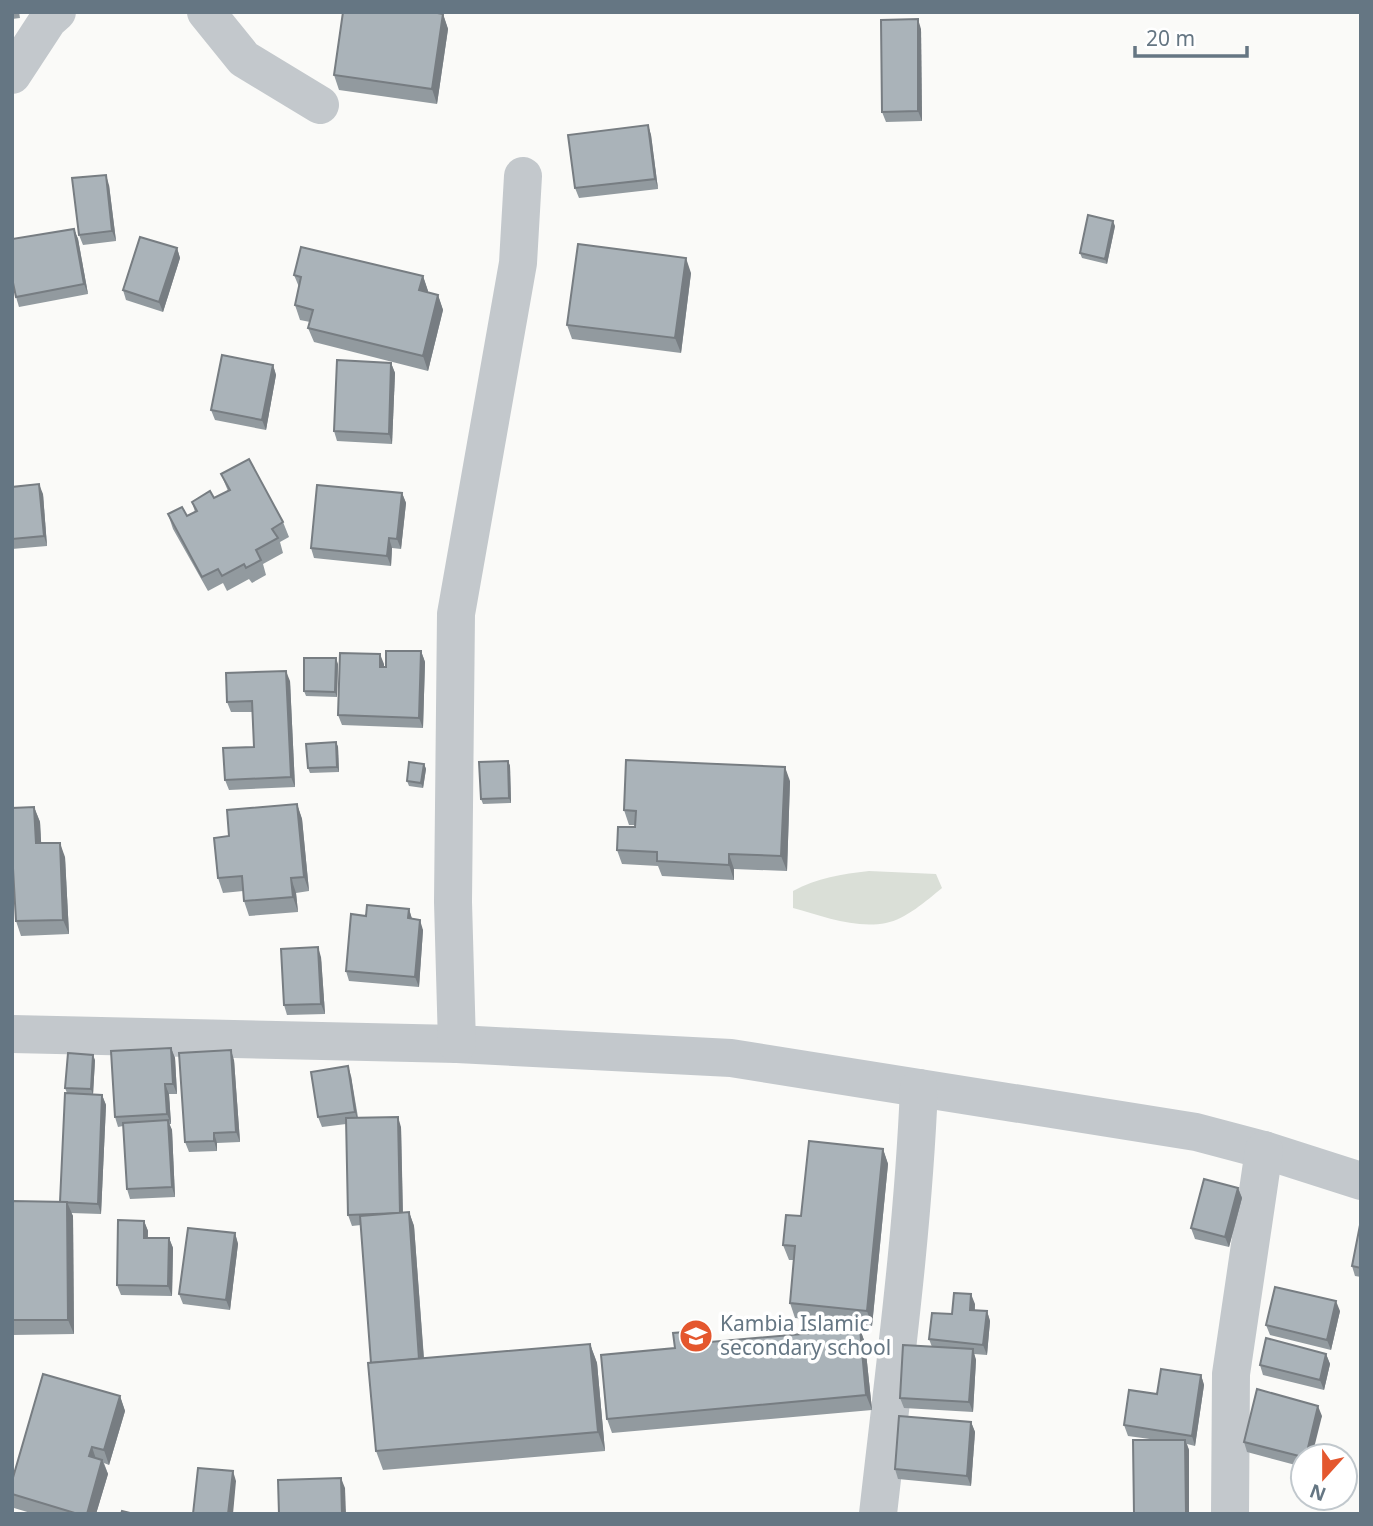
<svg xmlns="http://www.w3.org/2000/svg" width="1373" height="1526" viewBox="0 0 1373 1526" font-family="'Noto Sans',sans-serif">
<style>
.green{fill:#dadfd7}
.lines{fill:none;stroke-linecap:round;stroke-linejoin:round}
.minor{stroke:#c3c8cc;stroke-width:38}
.wall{fill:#929a9f}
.shaded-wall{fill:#777d82}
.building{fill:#aab3b9;stroke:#777d82;stroke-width:2}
.labels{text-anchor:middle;stroke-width:7;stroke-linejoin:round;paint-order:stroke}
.poi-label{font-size:21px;fill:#657683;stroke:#fff;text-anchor:start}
</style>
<rect width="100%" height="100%" fill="#fafaf8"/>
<path class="green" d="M869,871l67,3 6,14c-16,13 -36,31 -56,35 -31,6 -64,-7 -93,-15v-17c24,-13 49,-17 76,-20z"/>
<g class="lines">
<g class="minor">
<polyline points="206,12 244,59 320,105"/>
<polyline points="12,75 48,20 57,12"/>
<polyline points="12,1034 457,1044 731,1058 1196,1132 1264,1150 1361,1181"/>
<polyline points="457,1044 453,902 456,614 518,263 523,176"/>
<path d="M878,1514c16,-142 35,-283 41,-426"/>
<polyline points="1230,1514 1231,1374 1264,1150"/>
</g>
</g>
<g class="wall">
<polygon points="12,12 19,12 20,18 12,19"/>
<polygon points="443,14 448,29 437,104 339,90 334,75"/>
<polygon points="921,29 922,121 886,122 882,112"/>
<polygon points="648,125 651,135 658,189 579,198 575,188"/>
<polygon points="109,185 116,241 83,245 79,235"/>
<polygon points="1115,226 1107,264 1082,258 1080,253"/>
<polygon points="74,229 78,239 88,294 19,307 16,297"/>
<polygon points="177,248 180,258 163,312 126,300 123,290"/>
<polygon points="691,273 681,353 572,339 567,325"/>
<polygon points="294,275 423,276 428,291 428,292 438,295 443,310 428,371 314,342 308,328 310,322 300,320 295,305 299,287"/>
<polygon points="391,363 395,373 392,444 337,441 334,431"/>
<polygon points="273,365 276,375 266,430 215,420 211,410"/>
<polygon points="221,474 283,522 289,537 280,542 283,553 263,564 266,575 252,583 249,579 227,591 223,583 208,591 173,529 168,514 187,516 195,512 192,502 214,498 228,491"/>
<polygon points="12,487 43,494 47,546 12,549"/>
<polygon points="402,493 406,503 401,549 392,548 391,566 314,558 311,548"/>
<polygon points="421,651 425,662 423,728 342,725 338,715 384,664 384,667"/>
<polygon points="338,664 337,697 306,696 304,691"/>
<polygon points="290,681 295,787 229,790 225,780 254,747 252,712 231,712 227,702"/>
<polygon points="336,742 338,747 339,772 310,773 308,768"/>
<polygon points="508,761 510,766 511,803 483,804 481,799"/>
<polygon points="424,764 426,769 423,788 409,786 407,781"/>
<polygon points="790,781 787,871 734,869 734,880 662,876 658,866 622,864 617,850 635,827 635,825 629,825 624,810"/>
<polygon points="297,804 302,819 309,891 296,893 298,912 249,916 244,901 243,891 223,893 218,878 229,836"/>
<polygon points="34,807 40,822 41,843 65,857 69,934 21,936 16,921 14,866 12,866 12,808"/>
<polygon points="409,909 412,919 423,930 419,987 349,981 346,971"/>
<polygon points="321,957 325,1014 287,1015 284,1005"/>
<polygon points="171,1048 175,1058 177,1094 169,1094 171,1124 169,1124 172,1130 175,1197 130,1199 127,1189 123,1126 118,1127 115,1117"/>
<polygon points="95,1060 93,1094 102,1095 106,1105 101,1214 71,1213 73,1216 74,1334 12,1335 12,1201 60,1202 67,1093 65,1088"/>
<polygon points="234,1060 240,1142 217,1143 217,1151 189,1152 185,1142"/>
<polygon points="351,1076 358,1117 401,1127 403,1212 409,1212 414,1226 424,1358 590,1344 597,1363 605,1451 383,1470 376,1451 371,1363 361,1225 352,1226 348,1215 346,1124 322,1127 318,1117"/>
<polygon points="883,1149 888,1164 872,1326 795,1318 790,1303 794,1260 789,1260 783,1245 801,1216"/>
<polygon points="1238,1188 1242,1198 1229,1247 1195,1239 1191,1228"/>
<polygon points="144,1221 148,1231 148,1238 169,1238 173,1248 172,1296 121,1295 117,1285"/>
<polygon points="1361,1225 1361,1277 1355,1276 1352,1266"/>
<polygon points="235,1233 238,1244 230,1310 183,1304 179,1294"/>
<polygon points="975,1304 975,1310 987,1311 990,1321 987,1355 974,1354 976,1360 973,1412 904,1408 900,1398 932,1347 929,1339 952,1314"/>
<polygon points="1340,1311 1331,1350 1270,1335 1266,1325"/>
<polygon points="860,1329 865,1343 872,1410 612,1433 607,1419 675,1348 709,1330 713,1342"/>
<polygon points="1326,1354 1330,1364 1324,1390 1263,1375 1260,1365"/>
<polygon points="1201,1375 1204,1385 1195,1446 1187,1444 1189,1450 1157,1440 1128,1436 1124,1425 1157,1394"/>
<polygon points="120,1396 125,1411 109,1465 104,1463 108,1474 96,1514 34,1514 14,1508 12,1503 12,1481"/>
<polygon points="1322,1416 1303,1456 1303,1467 1247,1452 1244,1442"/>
<polygon points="971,1422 975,1432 971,1486 898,1479 895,1469"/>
</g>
<g class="shaded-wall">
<polygon points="443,14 448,29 437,104 432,89"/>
<polygon points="918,19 921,29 922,121 918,111"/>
<polygon points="648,125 651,135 658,189 655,179"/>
<polygon points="106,175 109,185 116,241 112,231"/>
<polygon points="1113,221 1115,226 1107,264 1105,259"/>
<polygon points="74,229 78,239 88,294 84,284"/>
<polygon points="177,248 180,258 163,312 159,302"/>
<polygon points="686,258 691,273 681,353 675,338"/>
<polygon points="423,276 428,291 425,305 419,290"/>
<polygon points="438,295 443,310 428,371 423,356"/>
<polygon points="391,363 395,373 392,444 389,434"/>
<polygon points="273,365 276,375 266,430 262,420"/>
<polygon points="39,484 43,494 47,546 44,536"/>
<polygon points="402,493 406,503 401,549 397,539"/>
<polygon points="389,538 392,548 391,566 387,556"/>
<polygon points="421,651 425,662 423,728 419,718"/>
<polygon points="380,654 384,664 384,677 380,667"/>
<polygon points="336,658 338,664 337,697 335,692"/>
<polygon points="286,671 290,681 295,787 291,777"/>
<polygon points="336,742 338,747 339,772 337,767"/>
<polygon points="508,761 510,766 511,803 509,798"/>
<polygon points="424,764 426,769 423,788 421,783"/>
<polygon points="785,767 790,781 787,871 781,856"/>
<polygon points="297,804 302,819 309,891 304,877"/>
<polygon points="34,807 40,822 42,858 36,843"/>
<polygon points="60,843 65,857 69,934 63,920"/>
<polygon points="729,854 734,869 734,880 729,865"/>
<polygon points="291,878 296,893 298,912 293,897"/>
<polygon points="409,909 412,919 408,918"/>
<polygon points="420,920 423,930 419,987 415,977"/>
<polygon points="318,947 321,957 325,1014 321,1004"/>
<polygon points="171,1048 175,1058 177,1094 173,1084"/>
<polygon points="231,1050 234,1060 240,1142 236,1132"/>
<polygon points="93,1055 95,1060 93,1095 91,1089"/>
<polygon points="348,1066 351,1076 358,1122 355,1112"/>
<polygon points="165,1084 169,1094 171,1124 167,1114"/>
<polygon points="102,1095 106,1105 101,1214 98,1204"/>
<polygon points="398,1117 401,1127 403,1225 400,1215"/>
<polygon points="168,1120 172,1130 175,1197 172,1187"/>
<polygon points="214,1133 217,1143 217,1151 214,1141"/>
<polygon points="883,1149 888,1164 872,1326 867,1311"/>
<polygon points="1238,1188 1242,1198 1229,1247 1225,1237"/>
<polygon points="67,1202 73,1216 74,1334 68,1320"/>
<polygon points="409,1212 414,1226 425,1375 420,1361"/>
<polygon points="144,1221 148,1231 147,1248 144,1238"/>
<polygon points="235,1233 238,1244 230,1310 226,1300"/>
<polygon points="169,1238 173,1248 172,1296 168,1286"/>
<polygon points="971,1294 975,1304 974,1320 970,1310"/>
<polygon points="1336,1301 1340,1311 1331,1350 1327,1340"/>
<polygon points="987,1311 990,1321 987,1355 983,1345"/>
<polygon points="860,1329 865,1343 872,1410 866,1395"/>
<polygon points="590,1344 597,1363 605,1451 598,1432"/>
<polygon points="973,1349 976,1360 973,1412 969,1402"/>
<polygon points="1326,1354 1330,1364 1324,1390 1320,1380"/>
<polygon points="1201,1375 1204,1385 1195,1446 1192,1436"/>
<polygon points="120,1396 125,1411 109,1465 104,1450"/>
<polygon points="1318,1406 1322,1416 1312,1456 1306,1456"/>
<polygon points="971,1422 975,1432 971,1486 967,1476"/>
<polygon points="1185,1440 1189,1450 1189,1514 1186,1514"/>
<polygon points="92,1447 97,1462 89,1456"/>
<polygon points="102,1460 108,1474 96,1514 87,1514"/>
<polygon points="233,1471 236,1481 233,1514 228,1514"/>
<polygon points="341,1478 345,1488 346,1514 342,1514"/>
</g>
<g class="building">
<polygon points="343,12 432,12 443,14 432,89 334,75"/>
<polygon points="918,19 918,111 882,112 881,20"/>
<polygon points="648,125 655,179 575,188 568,135"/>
<polygon points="106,175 112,231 79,235 72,178"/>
<polygon points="1088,215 1113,221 1105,259 1080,253"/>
<polygon points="74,229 84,284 16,297 12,278 12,239"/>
<polygon points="140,237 177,248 159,302 123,290"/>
<polygon points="578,244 686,258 675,338 567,325"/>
<polygon points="301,247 423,276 419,290 438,295 423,356 308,328 313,310 295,305 301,277 294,275"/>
<polygon points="222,355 273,365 262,420 211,410"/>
<polygon points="337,360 391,363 389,434 334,431"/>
<polygon points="249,459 283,522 272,529 278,538 256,550 261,560 246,568 244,564 222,576 218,569 202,577 168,514 182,507 187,516 197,511 192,502 210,491 214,498 230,490 221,474"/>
<polygon points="39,484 44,536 12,539 12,487"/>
<polygon points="317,485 402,493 397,539 389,538 387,556 311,548"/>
<polygon points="386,651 421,651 419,718 338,715 340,653 380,654 380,667 386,667"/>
<polygon points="304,658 336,658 335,692 304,691"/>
<polygon points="286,671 291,777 225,780 223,748 254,747 252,701 227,702 226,673"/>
<polygon points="336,742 337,767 308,768 306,744"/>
<polygon points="626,760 785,767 781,856 729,854 729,865 657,861 657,852 617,850 618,827 635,827 636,811 624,810"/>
<polygon points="508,761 509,798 481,799 479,762"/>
<polygon points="409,762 424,764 421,783 407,781"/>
<polygon points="297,804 304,877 291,878 293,897 244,901 242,876 218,878 214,838 229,836 227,810"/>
<polygon points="34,807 36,843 60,843 63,920 16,921 12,851 12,808"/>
<polygon points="367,905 409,909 408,918 420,920 415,977 346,971 351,914 366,916"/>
<polygon points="318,947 321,1004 284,1005 281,949"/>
<polygon points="171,1048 173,1084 165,1084 167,1114 115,1117 111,1051"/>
<polygon points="231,1050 236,1132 214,1133 214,1141 185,1142 179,1053"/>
<polygon points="68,1053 93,1055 91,1089 65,1088"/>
<polygon points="348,1066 355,1112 318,1117 311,1072"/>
<polygon points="65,1093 102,1095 98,1204 60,1202"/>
<polygon points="398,1117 400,1213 348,1215 346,1118"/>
<polygon points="168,1120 172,1187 127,1189 123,1123"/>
<polygon points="809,1141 883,1149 867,1311 790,1303 795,1246 783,1245 786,1215 801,1216"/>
<polygon points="1204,1179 1238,1188 1225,1237 1191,1228"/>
<polygon points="12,1201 67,1202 68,1320 12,1320"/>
<polygon points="409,1212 419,1359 371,1363 360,1216"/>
<polygon points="118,1220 144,1221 144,1238 169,1238 168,1286 117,1285"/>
<polygon points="1360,1225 1361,1225 1361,1268 1352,1266"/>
<polygon points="188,1228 235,1233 226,1300 179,1294"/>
<polygon points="1275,1287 1336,1301 1327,1340 1266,1325"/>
<polygon points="954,1293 971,1294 970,1310 987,1311 983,1345 929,1339 932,1313 952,1314"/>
<polygon points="860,1329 866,1395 607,1419 601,1355 675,1348 673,1333 709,1330 710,1342"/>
<polygon points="1266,1338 1326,1354 1320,1380 1260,1365"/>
<polygon points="590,1344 598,1432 376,1451 368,1363"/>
<polygon points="903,1345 973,1349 969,1402 900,1398"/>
<polygon points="1161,1369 1201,1375 1192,1436 1124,1425 1129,1390 1157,1394"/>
<polygon points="43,1374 120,1396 104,1450 92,1447 89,1456 102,1460 87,1514 78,1514 12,1494 12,1481"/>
<polygon points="1257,1389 1318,1406 1306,1456 1303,1456 1303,1457 1244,1442"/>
<polygon points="899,1416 971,1422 967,1476 895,1469"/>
<polygon points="1133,1440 1185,1440 1186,1514 1134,1514"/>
<polygon points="198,1468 233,1471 228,1514 193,1514"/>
<polygon points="341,1478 342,1514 279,1514 278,1480"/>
<polygon points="122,1511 134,1514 121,1514"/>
</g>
<defs>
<symbol id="school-disc" viewBox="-11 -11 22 22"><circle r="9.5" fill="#e4572e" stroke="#fff"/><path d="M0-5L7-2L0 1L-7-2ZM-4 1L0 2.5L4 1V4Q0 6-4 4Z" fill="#fff"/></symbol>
</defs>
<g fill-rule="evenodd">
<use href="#school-disc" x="677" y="1317" width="38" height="38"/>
</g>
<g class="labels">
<g class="poi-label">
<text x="720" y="1331">Kambia Islamic<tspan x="720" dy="24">secondary school</tspan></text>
</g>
</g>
<rect width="1373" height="1526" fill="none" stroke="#657683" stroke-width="28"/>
<g transform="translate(1324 1477) rotate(201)"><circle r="33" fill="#ffffff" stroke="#c1c8cd" stroke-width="2"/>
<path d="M0-5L12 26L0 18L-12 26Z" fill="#e4572e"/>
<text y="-10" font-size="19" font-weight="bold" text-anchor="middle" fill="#657683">N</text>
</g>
<path d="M1135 46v10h112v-10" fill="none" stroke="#657683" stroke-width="3.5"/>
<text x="1146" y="46" font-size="21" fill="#657683" stroke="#ffffff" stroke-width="5" paint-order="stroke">20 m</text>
</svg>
